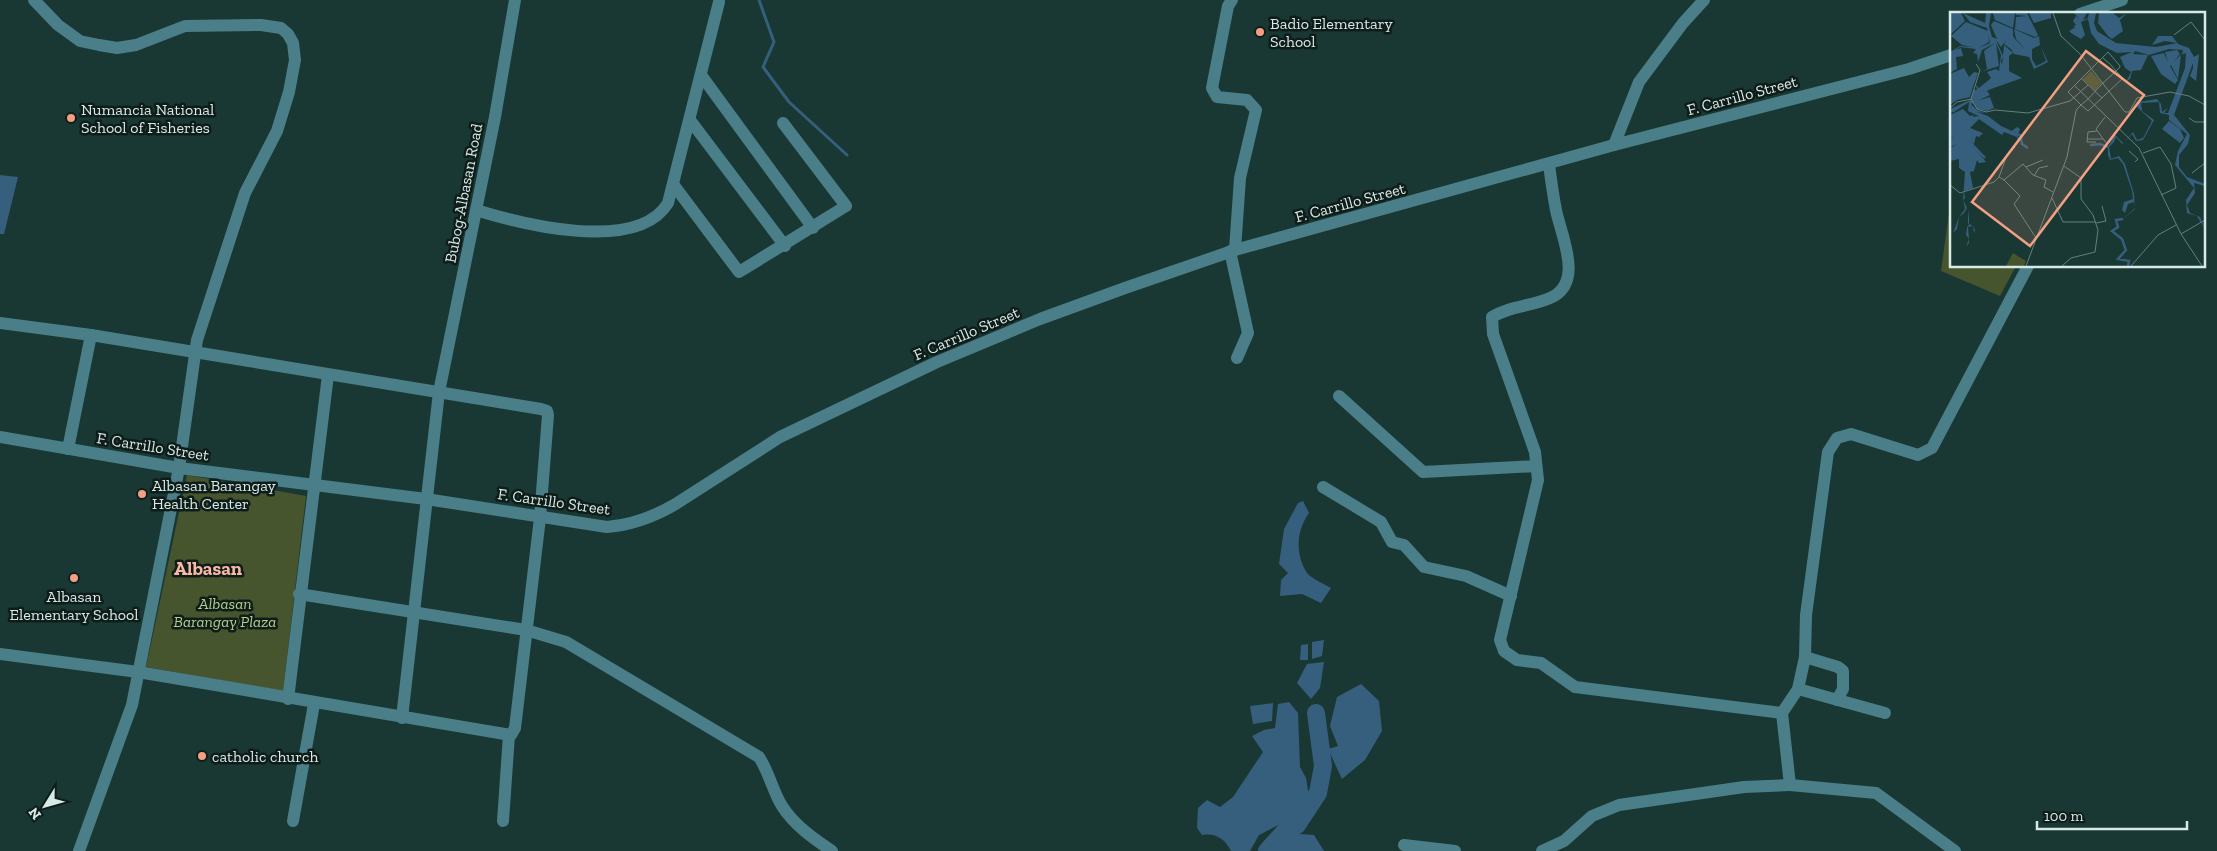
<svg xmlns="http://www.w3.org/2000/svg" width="2217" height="851" viewBox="0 0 2217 851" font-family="'Zilla Slab',serif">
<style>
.green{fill:#47552f}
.water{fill:#355f7d}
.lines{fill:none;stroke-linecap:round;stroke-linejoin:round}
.stream{stroke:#355f7d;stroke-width:3}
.river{stroke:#355f7d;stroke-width:18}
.minor{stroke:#4a7e88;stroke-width:12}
.poi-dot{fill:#f39f83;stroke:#0f1d1a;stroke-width:2}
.labels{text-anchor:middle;stroke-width:5;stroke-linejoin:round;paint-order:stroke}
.poi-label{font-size:16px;fill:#d8eae6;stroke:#0f1d1a;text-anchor:start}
.street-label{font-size:16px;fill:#d8eae6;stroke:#0f1d1a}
.park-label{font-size:16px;font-style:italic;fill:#b3ce88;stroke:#0f1d1a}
.quarter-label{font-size:19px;font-weight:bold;fill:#f9b9a3;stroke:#0f1d1a}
.inset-river{fill:none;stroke:#355f7d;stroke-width:2.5}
.inset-road{fill:none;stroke:#657f7b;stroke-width:1}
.view{fill:#f39f83;fill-opacity:0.15;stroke:#f39f83;stroke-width:2.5}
.inset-edge{fill:none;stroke:#d8eae6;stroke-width:2.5}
</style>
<rect width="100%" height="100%" fill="#193834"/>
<g class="green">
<polygon points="1951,199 1951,266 2016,266 2000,296 1941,271"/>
<polygon points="187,475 306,496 283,691 146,667"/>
</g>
<g class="water">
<polygon points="0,175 18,177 4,234 0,234"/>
<path d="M1303,501l6,12c-13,18 -14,41 -2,60 5,6 17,11 24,15l-10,15 -19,-9 -22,2 1,-16 7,-7 -9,-9 5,-35 14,-26z"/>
<polygon points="1324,640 1322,656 1312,659 1312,642"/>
<polygon points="1308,644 1308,660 1300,660 1301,645"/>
<polygon points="1324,662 1320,688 1311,699 1297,683 1307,664"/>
<polygon points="1361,684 1379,701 1382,731 1365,760 1342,779 1328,749 1338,746 1330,726 1337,697"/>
<path d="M1289,702l9,11 2,54 6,11 3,19 -13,19 -37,19 -9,16h-19c-6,-12 -15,-18 -29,-16l-5,-7 1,-20 9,-8 13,7 13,-10 30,-45 -11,-16 12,-6 11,-2 3,-24z"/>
<polygon points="1273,703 1272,721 1253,724 1250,706"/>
<polygon points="1286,833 1314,835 1324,851 1275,851"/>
</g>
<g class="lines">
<polyline class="stream" points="759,0 774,42 763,67 789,102 847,155"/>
<polyline class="river" points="1267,851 1286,830 1297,825 1318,793 1323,766 1316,713"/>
<g class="minor">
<polyline points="34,0 58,25 80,41 99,45 117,48 136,45 185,26 261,25 281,28 288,34 293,43 295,60 289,92 277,131 245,193 197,340 179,468 132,705 79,851"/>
<polyline points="1232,0 1228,6 1212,88 1217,97 1247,100 1256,110 1240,178 1235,250"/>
<polyline points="2080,14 2122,0"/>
<polyline points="701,75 813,228"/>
<polyline points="690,120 785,246"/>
<polyline points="1614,145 1639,82 1683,23 1704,0"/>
<path d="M1549,164c2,16 4,31 7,46 5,26 29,73 -6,88 -20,9 -38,7 -58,19l1,17 42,118 3,28 -38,160 4,11 13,9 24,3 34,24 207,26"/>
<polyline points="673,184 739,272 846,206 783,123"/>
<path d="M476,210c45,14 161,44 192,-7l51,-201"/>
<polyline points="1230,251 1248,333 1237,358"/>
<polyline points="0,323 91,335 541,409 547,411 548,415 540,518 515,728 511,735 138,672 0,654"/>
<polyline points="1339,396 1423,472 1536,466"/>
<path d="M0,437l179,31 247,31 181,28c25,-2 46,-10 67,-22l106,-68 157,-75 103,-43 85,-31 110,-38 379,-105 295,-76 42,-14"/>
<polyline points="68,449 91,335"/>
<polyline points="1323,487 1381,522 1392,542 1404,545 1424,567 1466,576 1511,596"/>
<path d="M299,594l227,36 40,12 193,115c10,15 14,35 23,49 12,19 32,33 50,45"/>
<polyline points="1805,657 1838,667 1843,671 1843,689 1837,700"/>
<polyline points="1798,689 1885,713"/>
<polyline points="288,699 328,375"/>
<polyline points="402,718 439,392 495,117 515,0"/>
<polyline points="293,821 314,704"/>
<polyline points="503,821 509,735"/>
<polyline points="1404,845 1455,851"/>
<polyline points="1542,851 1564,841 1592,816 1619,805 1744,787 1790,785"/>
<polyline points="1955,851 1876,793 1790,785 1782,713 1798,689 1805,657 1806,615 1828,452 1837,438 1851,434 1918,455 1932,448 2028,266"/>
</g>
</g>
<g class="poi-dot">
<circle cx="1260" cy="32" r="5"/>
<circle cx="71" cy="118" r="5"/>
<circle cx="142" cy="494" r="5"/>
<circle cx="74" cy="578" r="5"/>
<circle cx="202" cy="756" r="5"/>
</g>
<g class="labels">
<g class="poi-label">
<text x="1270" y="29">Badio Elementary<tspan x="1270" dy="18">School</tspan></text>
<text x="81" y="115">Numancia National<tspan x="81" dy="18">School of Fisheries</tspan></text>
<text x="152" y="491">Albasan Barangay<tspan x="152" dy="18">Health Center</tspan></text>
<text x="74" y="602" text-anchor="middle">Albasan<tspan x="74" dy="18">Elementary School</tspan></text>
<text x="212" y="762">catholic church</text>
</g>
<g class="street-label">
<text transform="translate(1742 95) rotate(-15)" y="6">F. Carrillo Street</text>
<text transform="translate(463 193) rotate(-79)" y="6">Bubog-Albasan Road</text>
<text transform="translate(1350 202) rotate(-15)" y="6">F. Carrillo Street</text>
<text transform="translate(966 333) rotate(-23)" y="6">F. Carrillo Street</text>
<text transform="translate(153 446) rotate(9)" y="6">F. Carrillo Street</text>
<text transform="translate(554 501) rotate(8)" y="6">F. Carrillo Street</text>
</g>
<g class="park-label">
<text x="225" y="609">Albasan<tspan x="225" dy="18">Barangay Plaza</tspan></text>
</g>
<g class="quarter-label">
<text x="208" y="575">Albasan</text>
</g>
</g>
<g transform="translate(1950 12)">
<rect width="255" height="255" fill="#193834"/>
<path d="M141,59l11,12 -7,8 -12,-12zM63,241l13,8 -2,5h-18z" fill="#47552f"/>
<path d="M0,1h11l4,8 -14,13zM13,1l22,10 1,-10h5l-2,13 3,11 5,2 -6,-14 3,-4 19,8v7l2,3 11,11 -10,-11 -2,-10 20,9 5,-2 1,9 -8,4v10l4,7 10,-5 -5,-14 7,15 -14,7 -5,-12 -15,-3 -3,-5 -7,-5 3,-5 -6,8 -5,-7 7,16 -2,5 1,4 2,-20 9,8 -4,3v15l13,7 -31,11 -4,2 3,4 -19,9 6,6 8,3 -8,-1 11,4 13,10 11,5 5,-4 3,2 -2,5 -4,-2 7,8 -3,2 -1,-5 -13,-5 -2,3 -23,-16 -9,9 13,5 -4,4 -3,-1 -2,8 -5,-3 17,21 -7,1 -2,-3 -3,11 -4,1 3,16 -9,3 1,7 -2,2 5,10 1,8v6l4,2 2,4 -1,3 -1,-7 -5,1 1,12v4l-3,4 3,-8 -3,-4 1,-8 2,-2 -1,-2v-13l-1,-2 -3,5 -5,4 -2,12 -4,4 6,-16 6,-8 -2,-9 2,-28 -6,-4v-9l-9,2v-13l7,-4 -7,3v-8l4,-2 -4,1v-23l13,-6 7,7 4,-1 -1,2 6,-1 14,7 -25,-12 1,-9 -15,10 -4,1v-4l20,-9 4,-10h3l-1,-5 3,3 12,-10 -4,-6 9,-3 3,2 2,-16 -5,-12 3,23 -19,6 7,-3 -3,-18 11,-8 -13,7 -4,12 -1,-8 -4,-1 3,-4 -16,-2 -5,3 6,-2 2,8 -7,1 1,12 -7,4v-21l10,-6 13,1 -11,-2 -11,-9 15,-14 22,9 1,11 -10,6 11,-5 -3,-15 -17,-6zM43,1h22l-2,15 -18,-8zM66,1h11l11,22 -3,2 -20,-8 1,-12 11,-1 -11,-1zM79,1h22v5l-17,5zM124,1h13l-4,7 5,-2 1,-5h7l-2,10 3,8 19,12 40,4 21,-4 -12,-2 -13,4 6,-9h14l6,8 11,4 5,9 5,-3 -3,27 -6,-5 3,-8v-5l-19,52 16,20 -2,9 -9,11v12l8,10 18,7v2l-11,-3 1,10 -8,12 3,8 10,4 5,12 -8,-13 -10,-3 -1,-13 8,-12 -19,-23 3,-14 9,-17 -18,-14v-5l-9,-2 -1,-11 -18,1 1,8 12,9 -11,20 -7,1 -4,-7 -10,10 -6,-7 -2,5 -5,5 2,12 8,-3 6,8 9,30 1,15 -15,13 15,-14 -1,-6 -6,2 -3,9 -3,-3 2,-8 9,-3 -1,-8 -9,-27 -5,-6 -8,2 -2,-5v-8l7,-12 8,8 10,-11 4,8 6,-2 9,-17 -15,-14 2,-5 18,-3 4,5 1,8 6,-4 -4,5h4l17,-45 1,-15 -5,2 -3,24 -7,-14 -3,3 2,-2 8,14 -3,4 -14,-10 -10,-18 13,-3 4,9 -3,-10 12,-2 3,4 -6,7 8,-7 1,-4 -14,-1 -20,6 -14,-4 -2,3 15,1 -7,15 -9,1 -2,8 -4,3 5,-10 -6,-4 -5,-11 12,-5 -15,1 -18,-9 -8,-11 -3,-14 -7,3 4,13 -4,4 -10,-6 -2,-2 7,-4h-3l3,-2 -3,-4 3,-5 5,5zM149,1h14l6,5 8,-5 -7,7 3,11 -11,8 -4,-3 -10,-13zM14,56l5,9 5,-5 4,1 -5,14 -3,10 -13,3 -7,5v-31zM40,85l4,11 -7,3 -10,-2 -4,-7zM219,109l11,8 4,9 -4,5 -18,-14z" fill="#355f7d"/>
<path class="inset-river" d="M65,122l5,1 2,9 6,4M18,128l17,18M140,133l10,-1 8,3M173,207l-7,1 2,7 -6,4 10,8 4,11 -8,9 11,2 -1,5"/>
<path class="inset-road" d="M103,1l8,23 19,18 45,58h4l8,-14 33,-6 19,4 16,9M224,23l17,-13 14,18M132,67l20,19M125,74l64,62 42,86 21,32M21,87l9,-29 -4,-6M0,96l7,-6 14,-3 6,10 9,3 9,-2 33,3 42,-12 18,-16M155,105l-9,12 11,15M239,106l6,4h10M137,127h16M146,130h-9l1,-10 9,-1M179,139l9,8 -3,3M193,141l17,-6 11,17 5,24 -15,7M76,155l17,-7M242,161l13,-10M84,164l5,-8 9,-2M49,165l8,-22 8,-8M54,168l19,-16 10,11 13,5 -2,7 9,5M0,173l10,8 34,-11 5,-5 5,3 16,16 -6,8 22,34M102,186l11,24h32M146,211l10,-2 -4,-15M231,222l24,-14M76,254l41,-109 9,-46 1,-2 4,-4 7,-6 15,-16 13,-12 4,-4v-1l-12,-14 -40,40 13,13 7,6 35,-33 -7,-7 -6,-7 -7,-6M112,254l9,-8 24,-6 3,-22 -5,-15 -12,-16v-21l-17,-12M181,254l27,-31 18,-10"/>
<path class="view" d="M136,39l58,44 -114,151 -58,-44z"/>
<rect width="255" height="255" class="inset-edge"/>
</g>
<g transform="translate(45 806) rotate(233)" stroke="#0f1d1a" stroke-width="4" paint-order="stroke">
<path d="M0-4L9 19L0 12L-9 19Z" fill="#d8eae6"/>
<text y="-8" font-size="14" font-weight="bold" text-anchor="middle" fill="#d8eae6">N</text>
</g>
<path d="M2037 821v8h150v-8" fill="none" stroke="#d8eae6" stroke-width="2.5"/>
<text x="2044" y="821" font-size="15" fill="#d8eae6" stroke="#0f1d1a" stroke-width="4" paint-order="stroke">100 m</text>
</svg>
